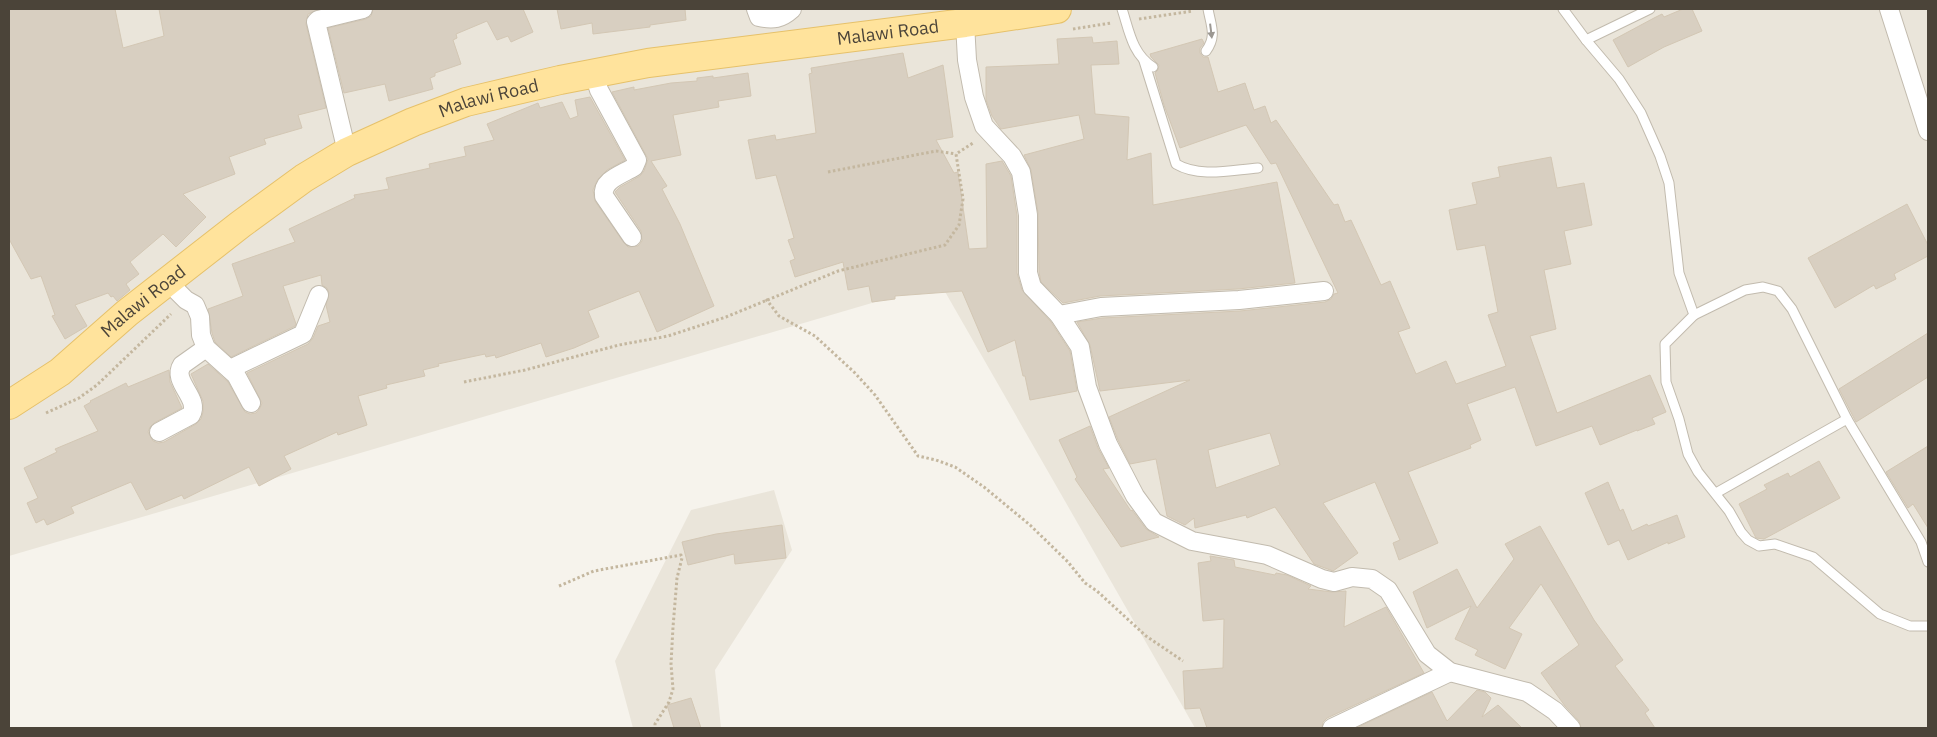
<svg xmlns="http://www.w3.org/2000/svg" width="1937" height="737" viewBox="0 0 1937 737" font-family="'IBM Plex Sans',sans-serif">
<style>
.residential{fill:#eae5da}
.building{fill:#d8cfc1;stroke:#d3c7b4;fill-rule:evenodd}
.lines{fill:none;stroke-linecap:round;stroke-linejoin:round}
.lane-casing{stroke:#c2bbae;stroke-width:11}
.street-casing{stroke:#c2bbae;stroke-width:20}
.primary-casing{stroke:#e6c16a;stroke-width:30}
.path{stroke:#c4b79f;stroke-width:3;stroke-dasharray:2.5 2.5;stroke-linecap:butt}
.lane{stroke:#fff;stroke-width:9}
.street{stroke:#fff;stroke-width:18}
.primary{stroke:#ffe39c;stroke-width:28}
.oneway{fill:#9c9892}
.labels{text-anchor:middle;stroke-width:5;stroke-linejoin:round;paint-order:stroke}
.street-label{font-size:18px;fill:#4b4439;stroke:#fff}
</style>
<rect width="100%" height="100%" fill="#f6f3ec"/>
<g class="residential">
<polygon points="9,9 1928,9 1928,728 1195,728 940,283 9,556"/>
<polygon points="774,490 792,550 715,670 721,728 633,728 615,661 691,510"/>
</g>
<g class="building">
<polygon points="9,9 115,9 123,48 164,36 159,9 319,9 308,14 306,24 326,108 298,115 302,128 264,139 266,144 229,157 235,174 183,194 206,217 176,247 163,234 130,262 139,274 126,284 130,290 117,301 113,296 111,297 108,293 75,305 87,326 65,339 52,316 55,315 41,276 31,279 9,239"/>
<polygon points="373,9 523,9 533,32 511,42 508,36 497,40 487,21 456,34 457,38 453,40 461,64 435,73 435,76 430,78 433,89 389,101 385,84 344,93 328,28 366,19 371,16"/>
<polygon points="557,9 685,9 686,20 650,25 650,27 593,34 592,23 561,29"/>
<polygon points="1683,9 1692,9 1702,31 1664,47 1628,67 1613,40 1654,18 1662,14 1664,17"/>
<polygon points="1092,37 1093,43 1117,41 1119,64 1091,65 1095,114 1129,117 1127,160 1151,153 1153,205 1277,182 1295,283 1238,289 1100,296 1063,303 1041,282 1039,272 1038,213 1031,170 1024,155 1084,139 1079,115 1001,129 992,116 986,100 986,67 1059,64 1057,39"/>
<path d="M1202,39l2,4 -4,5v5l3,4h5l10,35 27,-9 9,27 11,-4 6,17 5,-3 58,85 4,-1 7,18 6,-2 30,65 9,-4 20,47 -12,4 18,42 30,-13 10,23 50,-18 -18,-51 10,-3 -13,-67 -28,5 -8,-40 28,-6 -5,-21 28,-6 -2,-10 53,-10 6,31 27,-5 8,42 -28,6 7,33 -27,6 12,59 -26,7 27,77 93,-38 16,37 -14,6 3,6 -18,7v-1l-37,15 -8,-19 -56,20 -21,-59 -48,17 14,36 -11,5 1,3 -63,24 30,71 -39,17 -6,-17 7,-3 -25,-58 -52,21 35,50 -25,18 -19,-7 -39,-57 -28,11 -1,-3 -51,13 -1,-10 -9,7 -18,-9 -11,-57 -26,5 -12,-24 -9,-23 81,-37 -90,11 -10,-46 -13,-23 25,-4 138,-7 85,-9 6,-3 3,-5 4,-1 -62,-130 -5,1 -25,-39 -66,23 -16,-43 -9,-32 3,-3 1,-5 -8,-8 -1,-3zM1270,433l10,32 -64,23 -8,-38z"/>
<polygon points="903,53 908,78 943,65 953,137 936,140 954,173 958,172 969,249 987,248 986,164 1002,161 1011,176 1017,216 1017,273 1022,290 1051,322 1070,351 1077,391 1030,400 1025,376 1023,376 1015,340 988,352 962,291 895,296 895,299 872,302 869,286 848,290 843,262 795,277 790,261 795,259 788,240 794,238 776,175 756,179 748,140 775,135 776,140 816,133 809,74 812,73 811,68"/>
<polygon points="748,73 751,96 718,101 719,107 673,115 681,155 651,161 667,186 662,189 680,224 714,306 657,332 639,291 588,311 599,337 574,348 546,357 541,343 496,358 495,355 486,357 485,354 438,364 439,366 423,370 425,376 386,385 387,388 358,396 367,425 338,435 337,432 284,456 291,469 259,486 249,467 184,499 182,495 146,510 131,482 71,507 74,513 47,525 44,519 36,523 27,503 38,498 24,468 57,452 55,449 98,431 84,406 91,402 90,401 126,383 128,387 169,370 170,382 182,408 154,423 150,427 148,432 153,441 158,443 164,442 196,424 201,419 203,412 203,401 191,374 208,364 228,382 245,412 250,414 256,413 260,408 262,403 247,373 308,344 313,338 318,326 330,322 326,305 329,293 327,288 322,285 321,275 283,286 296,324 295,326 231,357 215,342 212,333 208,309 243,296 232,264 295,242 289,229 355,198 354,195 389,189 386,178 430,168 429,164 466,156 464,147 494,140 487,124 538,103 540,108 562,102 570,119 578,116 575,100 590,97 625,160 607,170 598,179 593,190 595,201 624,243 628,247 638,246 642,241 641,231 615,192 620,187 640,176 644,171 648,159 612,92 634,87 634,90 671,83 697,81 697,78 713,76 713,78"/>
<polygon points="1907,204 1928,245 1928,256 1894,274 1896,279 1876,289 1874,285 1835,308 1808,258"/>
<polygon points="1928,333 1928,377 1856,422 1839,389"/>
<polygon points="1090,426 1098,448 1109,468 1103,469 1131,511 1132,510 1146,529 1159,537 1121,547 1075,479 1077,477 1059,440"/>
<polygon points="1928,446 1928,528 1913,504 1908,508 1886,472"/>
<polygon points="1819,461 1840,498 1764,539 1756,538 1739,504 1767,489 1764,485 1788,473 1790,477"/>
<polygon points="1608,482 1620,511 1623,509 1632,531 1647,524 1648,526 1677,515 1685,537 1668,544 1668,542 1628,560 1619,540 1608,545 1585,493"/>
<polygon points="782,525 786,558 735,564 734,554 688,565 682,542 716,534"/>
<polygon points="1540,526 1594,620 1623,660 1615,666 1649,710 1645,713 1655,728 1581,728 1579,721 1565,706 1541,673 1579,645 1541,584 1509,628 1522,634 1505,669 1475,655 1478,650 1455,639 1471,606 1427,628 1413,592 1457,569 1477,608 1514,559 1505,544"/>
<polygon points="1210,556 1234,560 1235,567 1275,575 1276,573 1287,575 1311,586 1308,589 1332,592 1346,591 1344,627 1386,607 1424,673 1327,718 1323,722 1322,728 1207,728 1200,708 1185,709 1183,671 1223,668 1224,619 1203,621 1198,563 1211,561"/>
<polygon points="1477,690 1485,692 1491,698 1482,717 1498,705 1522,728 1356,728 1432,692 1447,721"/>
<polygon points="691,698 701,728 674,728 667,705"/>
</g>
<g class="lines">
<defs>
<g id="lane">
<path d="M1122,9c7,21 10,45 31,58"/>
<polyline points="1563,9 1586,40 1619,79 1641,113 1660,156 1669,183 1679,273 1694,315 1665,344 1666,382 1679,419 1688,454 1698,472 1729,511 1741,532 1748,540 1759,546 1775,544 1813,557 1880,614 1910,626 1928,626"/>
<polyline points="1586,40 1650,9"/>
<path d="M1206,51c11,-15 5,-25 2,-42"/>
<path d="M1144,61l32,103c24,14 55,6 82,4"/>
<polyline points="1694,315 1745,290 1763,287 1778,291 1792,309 1847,419 1921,542 1928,562"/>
<polyline points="1716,493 1847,419"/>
</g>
<g id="street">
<path d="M756,9l3,8c14,3 22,2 33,-8"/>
<polyline points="1889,9 1928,131"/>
<polyline points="965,23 967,60 974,97 984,126 1012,156 1021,172 1028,215 1028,273 1032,287 1059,315 1080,347 1087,387 1108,444 1135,496 1154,522 1192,541 1267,555 1322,579 1334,582 1352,577 1372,579 1388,590 1427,654 1450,672 1527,692 1555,711 1571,728"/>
<path d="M594,74l5,16 38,70 -3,7c-11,7 -33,13 -30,29l28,41"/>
<polyline points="347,152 316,22 318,20 363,9"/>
<polyline points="168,282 186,300 195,305 200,317 201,335 206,348 236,375 251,403"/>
<polyline points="1059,315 1101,307 1239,300 1324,291"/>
<polyline points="230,369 303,334 319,295"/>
<path d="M159,432l32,-17c10,-17 -20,-33 -9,-50l24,-17"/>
<polyline points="1332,728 1450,672"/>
</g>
<g id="primary">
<path id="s1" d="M9,405l51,-33 67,-59 114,-89 63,-46 43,-26 66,-30 53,-20 94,-22 88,-17 317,-40 92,-14"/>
</g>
</defs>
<use href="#lane" class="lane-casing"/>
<use href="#street" class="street-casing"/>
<use href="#primary" class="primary-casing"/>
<g class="path">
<polyline points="1139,19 1193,11"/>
<polyline points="1073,29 1111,23"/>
<polyline points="828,172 936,151 956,154"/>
<polyline points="766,299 779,316 815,336 855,373 875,395 918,456 936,460 955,467 984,487 1030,525 1068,562 1085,583 1097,591 1146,636 1183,661"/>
<polyline points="464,382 525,370 619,345 668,336 726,317 838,271 945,245 959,225 963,199 956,154 973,143"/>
<polyline points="46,413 79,398 97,385 171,314"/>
<polyline points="559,586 594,571 681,555 682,558 677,578 673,627 671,664 673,689 669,702 655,724 655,728"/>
</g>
<use href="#lane" class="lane"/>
<use href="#street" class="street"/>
<use href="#primary" class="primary"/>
</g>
<defs><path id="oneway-solid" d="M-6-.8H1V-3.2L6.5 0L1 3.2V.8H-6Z" transform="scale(1.25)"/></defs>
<use class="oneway" href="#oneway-solid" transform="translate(1211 31) rotate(83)"/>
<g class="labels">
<g class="street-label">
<text dy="6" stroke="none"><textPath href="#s1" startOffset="980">Malawi Road</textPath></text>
<text dy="6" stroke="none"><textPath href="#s1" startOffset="575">Malawi Road</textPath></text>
<text dy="6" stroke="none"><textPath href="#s1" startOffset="170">Malawi Road</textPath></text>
</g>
</g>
<rect width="1937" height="737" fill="none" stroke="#4b4439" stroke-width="20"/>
</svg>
